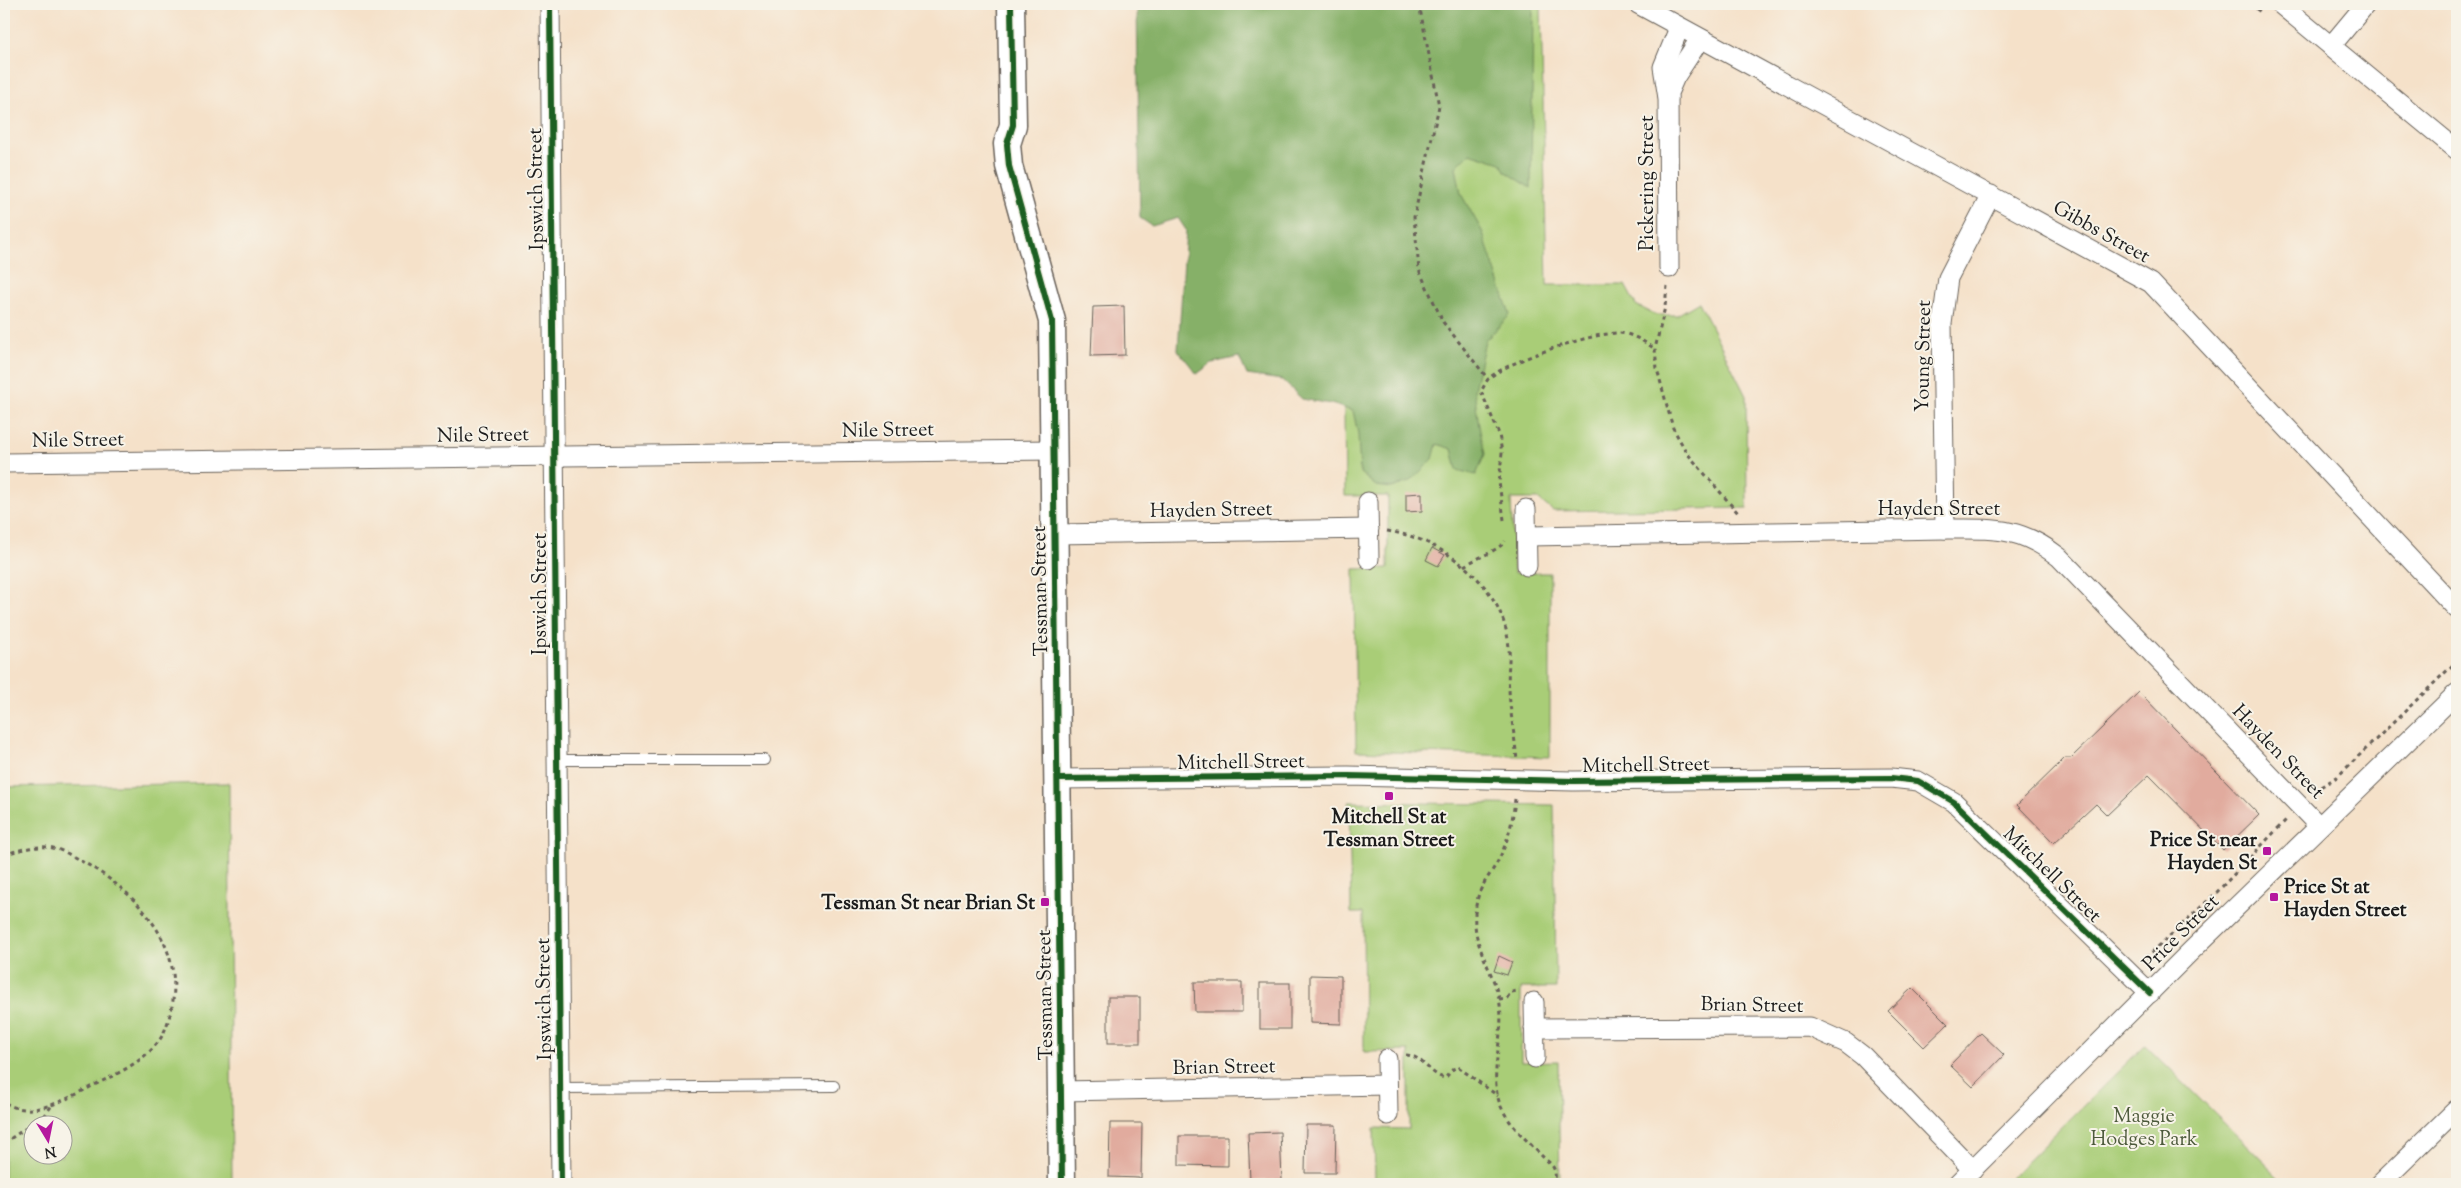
<svg xmlns="http://www.w3.org/2000/svg" width="2461" height="1188" viewBox="0 0 2461 1188" font-family="'Sorts Mill Goudy',serif">
<style>
.green{fill:#a9cd77;stroke:#62744a;fill-rule:evenodd}
.forest{fill:#86b068;stroke:#516642}
.building{fill:#e1ab9e}
.lines{fill:none;stroke-linecap:round;stroke-linejoin:round}
.lane-casing{stroke:#686159;stroke-width:12}
.street-casing{stroke:#686159;stroke-width:21}
.secondary-casing{stroke:#686159;stroke-width:29}
.path{stroke:#686159;stroke-width:3;stroke-dasharray:4 4;stroke-linecap:butt}
.lane{stroke:#fff;stroke-width:10}
.street{stroke:#fff;stroke-width:19}
.secondary{stroke:#fff;stroke-width:26}
.cycleway-casing{stroke:#f7f3e8;stroke-width:9}
.cycleway{stroke:#1b5e20;stroke-width:6}
.poi-dot{fill:#b5179e;stroke:#f7f3e8;stroke-width:2}
.labels{text-anchor:middle;stroke-width:4;stroke-linejoin:round;paint-order:stroke}
.street-label{font-size:20px;fill:#1c1c1c;stroke:#f7f3e8}
.poi-label{font-size:20px;font-weight:bold;fill:#1c1c1c;stroke:#f7f3e8;text-anchor:end}
.park-label{font-size:20px;fill:#4d5a3c;stroke:#f7f3e8}
</style>
<rect width="100%" height="100%" fill="#f7f3e8"/>
<filter id="ink" filterUnits="userSpaceOnUse"><feTurbulence type="fractalNoise" baseFrequency=".02" numOctaves="2"/><feDisplacementMap in="SourceGraphic" scale="10" xChannelSelector="R" yChannelSelector="G"/><feConvolveMatrix kernelMatrix="1 2 1 2 8 2 1 2 1" color-interpolation-filters="sRGB"/></filter>
<filter id="wash" filterUnits="userSpaceOnUse"><feTurbulence type="fractalNoise" baseFrequency=".0096" numOctaves="4" result="noise"/><feDisplacementMap in="SourceGraphic" scale="20" xChannelSelector="R" yChannelSelector="G"/><feGaussianBlur stdDeviation="1.12" result="paint"/><feColorMatrix in="noise" values="0 0 0 0 0 0 0 0 0 0 0 0 0 0 0 0 0 1.4 0 .05"/><feComposite in="paint" operator="in"/></filter>
<g filter="url(#wash)">
<rect width="100%" height="100%" fill="#f5e1c9"/>
<g class="green">
<polygon points="1339,4 1541,4 1547,285 1625,285 1636,305 1656,315 1677,315 1699,302 1746,396 1747,508 1553,511 1538,499 1511,499 1514,573 1550,573 1550,757 1356,751 1354,569 1388,568 1388,496 1345,496"/>
<path d="M229,783l3,401h-228v-397zM32,1126h30v30h-30z"/>
<polygon points="1349,802 1554,805 1556,988 1521,988 1521,1062 1558,1061 1560,1184 1375,1184 1374,1128 1409,1129 1409,1051 1364,1052 1363,913 1351,913"/>
<polygon points="2145,1045 2286,1184 2004,1184"/>
</g>
<polygon class="forest" points="1137,4 1533,4 1531,188 1505,171 1501,163 1470,153 1456,167 1461,194 1482,231 1510,315 1485,341 1474,390 1479,426 1485,454 1476,475 1457,470 1452,449 1437,444 1433,459 1411,481 1392,488 1376,486 1360,473 1358,434 1353,411 1331,404 1302,399 1282,380 1247,375 1239,357 1212,363 1197,374 1178,350 1186,230 1178,218 1152,226 1140,218"/>
<g id="blocks">
<g class="building">
<polygon points="1124,306 1125,355 1091,356 1093,307"/>
<polygon points="1422,493 1422,511 1406,512 1406,494"/>
<polygon points="1432,548 1445,555 1438,566 1426,560"/>
<polygon points="2139,692 2259,815 2223,850 2149,775 2107,815 2096,804 2054,843 2017,805 2065,758 2071,758"/>
<polygon points="1499,956 1512,962 1507,975 1494,971"/>
<polygon points="1310,975 1341,976 1341,1024 1310,1023"/>
<polygon points="1194,982 1242,982 1242,1012 1195,1012"/>
<rect x="1260" y="983" width="30" height="46"/>
<polygon points="1912,988 1948,1024 1924,1047 1888,1011"/>
<rect x="1108" y="997" width="32" height="46"/>
<polygon points="1981,1033 2004,1055 1973,1087 1950,1065"/>
<polygon points="1110,1123 1142,1123 1141,1178 1109,1177"/>
<polygon points="1306,1125 1336,1125 1335,1173 1305,1173"/>
<polygon points="1280,1132 1282,1180 1250,1181 1248,1133"/>
<polygon points="1179,1136 1228,1136 1228,1166 1179,1165"/>
</g>
</g>
</g>
<g filter="url(#ink)">
<use href="#blocks" fill-opacity="0" stroke="#686159" stroke-width="1"/>
<g class="lines">
<defs>
<g id="lane">
<polyline points="556,760 765,760"/>
<polyline points="560,1088 834,1086"/>
</g>
<g id="street">
<polyline points="550,4 561,1184"/>
<polyline points="1638,4 2151,283 2457,609"/>
<polyline points="2280,4 2457,150"/>
<polyline points="2331,46 2366,4"/>
<polyline points="1668,98 1663,67 1679,28"/>
<polyline points="1669,268 1668,93 1675,77 1700,39"/>
<polyline points="4,463 1053,450"/>
<polyline points="1368,502 1369,559"/>
<polyline points="1526,509 1527,566"/>
<polyline points="1945,529 1942,324 1948,278 1991,195"/>
<polyline points="1055,534 1369,529"/>
<path d="M1527,536l418,-7c49,0 74,-3 114,28l260,269"/>
<polyline points="1058,779 1348,776 1573,781 1891,778 1918,781 1954,802 2150,993"/>
<polyline points="1534,1002 1535,1058"/>
<polyline points="1534,1028 1810,1027 1846,1043 1863,1056 1973,1170"/>
<polyline points="1387,1059 1388,1115"/>
<polyline points="1061,1091 1387,1085"/>
<polyline points="1958,1184 2191,951 2457,693"/>
<polyline points="2380,1184 2457,1109"/>
</g>
<polyline id="secondary" points="1011,4 1013,125 1007,144 1009,166 1052,321 1062,1184"/>
</defs>
<use href="#lane" class="lane-casing"/>
<use href="#street" class="street-casing"/>
<use href="#secondary" class="secondary-casing"/>
<g class="path">
<polyline points="1419,4 1439,106 1414,217 1419,270 1443,322 1488,379"/>
<polyline points="2250,4 2262,13"/>
<polyline points="1667,286 1665,307 1655,349 1657,369 1673,428 1687,453 1738,513"/>
<path d="M1504,520l-5,-38 3,-29 -3,-19 -18,-43c3,-4 5,-10 8,-13 21,-18 105,-46 131,-45 13,1 25,9 35,16"/>
<path d="M1387,531c27,4 47,13 69,29 29,21 50,50 53,88 1,13 -2,27 0,41 1,24 6,48 8,72"/>
<path d="M1464,566c10,-7 36,-16 41,-25"/>
<polyline points="2314,791 2337,777 2457,661"/>
<path d="M1515,799c-2,21 -7,43 -17,62 -7,13 -16,22 -20,36 -12,43 13,65 21,102 7,33 -9,67 -1,99 6,23 28,41 43,57 4,4 11,9 13,14 2,4 1,11 2,15"/>
<path d="M4,855c13,-5 30,-9 44,-8 15,2 29,12 42,19 50,30 96,82 81,145 -3,11 -6,22 -13,31 -19,25 -52,36 -79,51 -23,11 -52,25 -75,9"/>
<polyline points="2146,958 2217,892 2286,820"/>
<polyline points="1499,999 1507,998 1511,992 1518,991"/>
<path d="M1406,1055c16,0 23,20 39,23l8,-9 5,-2 40,29"/>
<polyline points="4,1143 45,1115 52,1105"/>
</g>
<use href="#lane" class="lane"/>
<use href="#street" class="street"/>
<use href="#secondary" class="secondary"/>
<defs>
<g id="cycleway">
<polyline points="550,4 561,1184"/>
<polyline points="1011,4 1013,125 1007,144 1009,166 1052,321 1062,1184"/>
<polyline points="1058,779 1348,776 1573,781 1891,778 1918,781 1954,802 2150,993"/>
</g>
</defs>
<use href="#cycleway" class="cycleway-casing"/>
<use href="#cycleway" class="cycleway"/>
</g>
</g>
<g class="poi-dot">
<rect x="1384" y="791" width="10" height="10" rx="2.5"/>
<rect x="2262" y="846" width="10" height="10" rx="2.5"/>
<rect x="2269" y="892" width="10" height="10" rx="2.5"/>
<rect x="1040" y="897" width="10" height="10" rx="2.5"/>
</g>
<g class="labels">
<g class="street-label">
<text transform="translate(1646 183) rotate(-90)" y="7">Pickering Street</text>
<text transform="translate(535 189) rotate(-91)" y="7">Ipswich Street</text>
<text transform="translate(2102 231) rotate(29)" y="7">Gibbs Street</text>
<text transform="translate(1922 356) rotate(-89)" y="7">Young Street</text>
<text transform="translate(888 429) rotate(-1)" y="7">Nile Street</text>
<text transform="translate(483 434) rotate(-1)" y="7">Nile Street</text>
<text transform="translate(78 439) rotate(-1)" y="7">Nile Street</text>
<text x="1939" y="515">Hayden Street</text>
<text transform="translate(1211 509) rotate(-1)" y="7">Hayden Street</text>
<text transform="translate(1039 591) rotate(-91)" y="7">Tessman Street</text>
<text transform="translate(539 594) rotate(-90)" y="7">Ipswich Street</text>
<text transform="translate(2279 751) rotate(46)" y="7">Hayden Street</text>
<text transform="translate(1241 761) rotate(-1)" y="7">Mitchell Street</text>
<text transform="translate(1646 764) rotate(-1)" y="7">Mitchell Street</text>
<text transform="translate(2053 874) rotate(44)" y="7">Mitchell Street</text>
<text transform="translate(2180 932) rotate(-45)" y="7">Price Street</text>
<text transform="translate(1044 995) rotate(-91)" y="7">Tessman Street</text>
<text transform="translate(543 999) rotate(-91)" y="7">Ipswich Street</text>
<text transform="translate(1752 1004) rotate(1)" y="7">Brian Street</text>
<text transform="translate(1224 1066) rotate(-1)" y="7">Brian Street</text>
</g>
<g class="poi-label">
<text x="1389" y="823" text-anchor="middle">Mitchell St at<tspan x="1389" dy="23">Tessman Street</tspan></text>
<text x="2257" y="846">Price St near<tspan x="2257" dy="23">Hayden St</tspan></text>
<text x="2284" y="893" text-anchor="start">Price St at<tspan x="2284" dy="23">Hayden Street</tspan></text>
<text x="1035" y="909">Tessman St near Brian St</text>
</g>
<g class="park-label">
<text x="2144" y="1122">Maggie<tspan x="2144" dy="23">Hodges Park</tspan></text>
</g>
</g>
<rect width="2461" height="1188" fill="none" stroke="#f7f3e8" stroke-width="20"/>
<g transform="translate(48 1140) rotate(170)"><circle r="24" fill="#f7f3e8" stroke="#9f9d96"/>
<path d="M0-4L9 19L0 12L-9 19Z" fill="#b5179e"/>
<text y="-8" font-size="14" font-weight="bold" text-anchor="middle" fill="#1c1c1c">N</text>
</g>
</svg>
